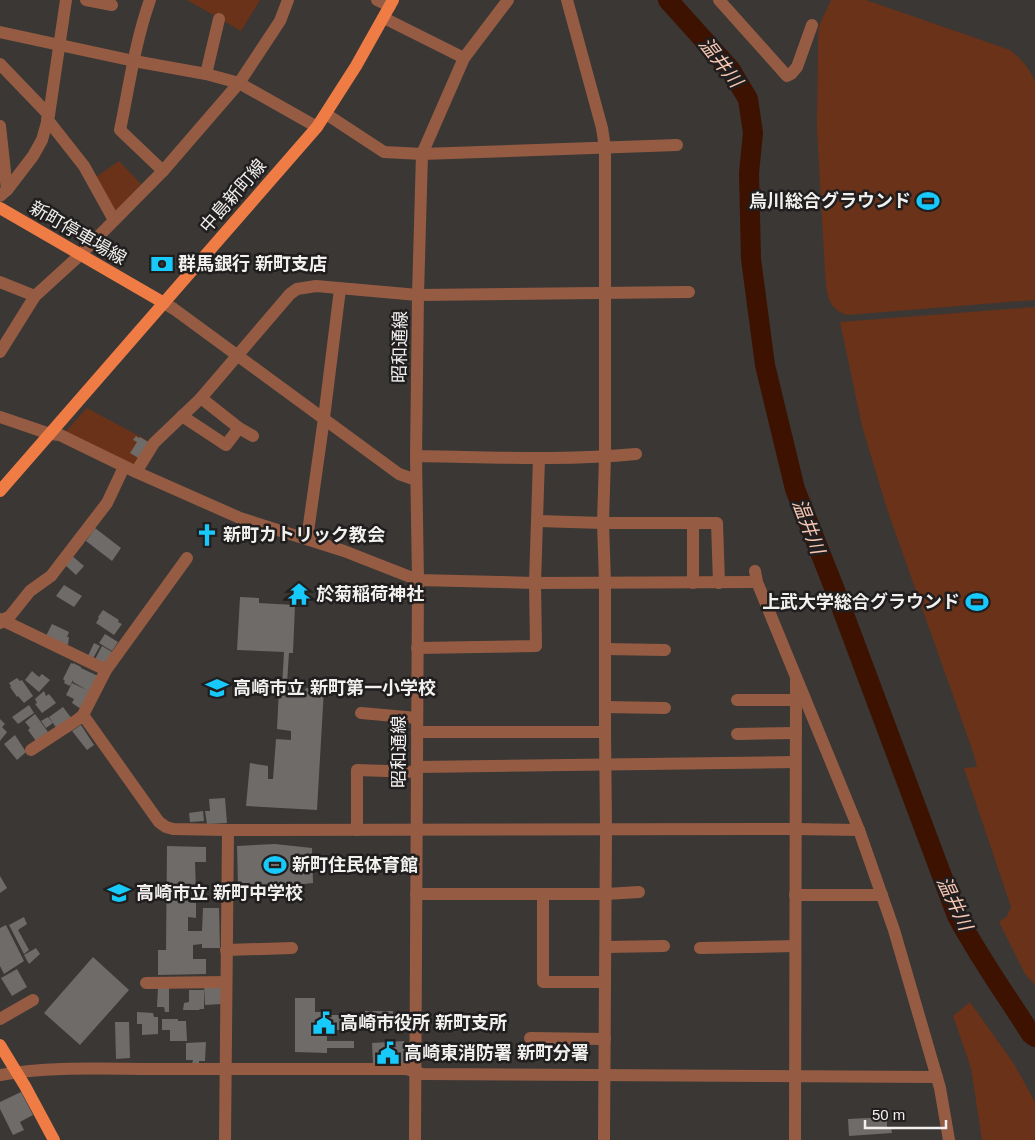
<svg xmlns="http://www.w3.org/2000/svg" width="1035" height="1140" viewBox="0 0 1035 1140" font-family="Arial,'Noto Sans JP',sans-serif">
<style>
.green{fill:#6a3218}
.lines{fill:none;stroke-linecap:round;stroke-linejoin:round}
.river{stroke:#3e1200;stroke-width:20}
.building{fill:#6e6b69}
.minor{stroke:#955c43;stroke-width:12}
.major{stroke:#ef7c45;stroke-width:12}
.labels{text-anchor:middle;stroke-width:5;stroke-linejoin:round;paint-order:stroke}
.street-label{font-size:18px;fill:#f2f0ef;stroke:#201e1e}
.poi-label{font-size:18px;font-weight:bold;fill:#f2f0ef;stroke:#201e1e;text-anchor:start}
.water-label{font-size:19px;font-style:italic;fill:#f6c6b1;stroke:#201e1e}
</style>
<rect width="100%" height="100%" fill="#3a3735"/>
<g class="green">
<polygon points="187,0 260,0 241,31"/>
<path d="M831,0h35l144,50c11,9 20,18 25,32v218l-188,15c-21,-7 -20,-23 -22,-42l-8,-144 1,-87 1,-16z"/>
<polygon points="119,161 141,184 117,210 112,211 93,179"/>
<polygon points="1035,307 1035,985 1025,974 999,922 1007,916 1011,907 964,768 977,767 973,752 887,509 862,426 840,322"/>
<polygon points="87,408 152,443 136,468 67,434 66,431"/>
<polygon points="970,1002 1014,1064 1035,1102 1035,1140 982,1140 971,1068 953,1016"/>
</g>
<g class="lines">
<path class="river" d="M668,0l62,69 18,30 5,34 -4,40 2,86 14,106 30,124 38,96 124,331c22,41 49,79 74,118l4,3"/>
</g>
<g class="building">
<polygon points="136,436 139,438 140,437 150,443 140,459 130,453 137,442 133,440"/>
<polygon points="95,528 121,548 112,561 86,541"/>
<polygon points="71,555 84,566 76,575 64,564"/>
<polygon points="64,585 82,596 74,607 56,596"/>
<polygon points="240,597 259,598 259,603 295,605 293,653 289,653 287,683 299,684 298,687 296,688 296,690 305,690 306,688 324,689 317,810 246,806 250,763 268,766 268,779 273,779 276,739 291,740 291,731 277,729 279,688 288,688 282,687 284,652 237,650"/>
<polygon points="103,610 119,620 118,622 122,624 114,635 96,623 99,618 98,617"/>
<polygon points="52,624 69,632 67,637 69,637 68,645 45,638"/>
<polygon points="105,634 118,642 112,651 99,643"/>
<polygon points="94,643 100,646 92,660 87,658"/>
<polygon points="102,646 112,652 104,667 94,661"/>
<polygon points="71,663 73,664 73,663 81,667 81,668 98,676 81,709 72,703 74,699 66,695 72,683 87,690 73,682 73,680 70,686 64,683 65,681 63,679"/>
<polygon points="32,671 39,677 42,674 50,680 39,692 25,680"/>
<polygon points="17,678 20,681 22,680 33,696 24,703 18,696 17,697 10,687 11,686 9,683"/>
<polygon points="44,691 46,696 49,694 56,703 42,713 35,704 37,703 35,699"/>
<polygon points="29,705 34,713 18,724 12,717"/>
<polygon points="63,707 72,719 57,729 49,717"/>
<polygon points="35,714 48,732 36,741 28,730 30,728 25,722"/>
<polygon points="48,717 53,723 46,728 41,721"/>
<polygon points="0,719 5,724 2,727 7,732 0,741"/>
<polygon points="81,725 94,745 87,750 72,731"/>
<polygon points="15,735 26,752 17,760 4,744"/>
<polygon points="225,798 227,823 207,824 205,811 210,811 209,799"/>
<polygon points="203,811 204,821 190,822 189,813"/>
<polygon points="275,844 312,848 313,883 277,887 238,886 237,846"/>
<polygon points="167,846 206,847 206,862 195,862 196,890 188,889 188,902 196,903 196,918 188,917 188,931 202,931 203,908 219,908 220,948 202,948 202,944 193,945 193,959 206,959 206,974 158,975 158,950 166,950"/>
<polygon points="0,876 7,888 0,893"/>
<polygon points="24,917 27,924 18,930 29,950 24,954 9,925"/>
<polygon points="6,925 24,961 4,974 0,966 0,928"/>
<polygon points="36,948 40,954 29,964 24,955"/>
<polygon points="93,957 129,990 80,1045 44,1013"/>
<polygon points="17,969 27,987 12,996 1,978"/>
<polygon points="204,986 222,986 222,1004 205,1005"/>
<polygon points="158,987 169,987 169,1012 165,1012 164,1007 157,1007"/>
<polygon points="189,990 204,990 204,1009 200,1009 199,1010 183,1010 184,1003 189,1002"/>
<polygon points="295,998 315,998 315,1012 327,1012 327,1015 354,1015 354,1030 327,1030 327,1041 354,1041 354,1048 327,1048 327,1053 295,1052"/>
<rect x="365" y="1011" width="28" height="18"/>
<polygon points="137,1012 153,1013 154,1017 158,1017 158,1034 142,1035 142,1024 137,1024"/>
<polygon points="162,1019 178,1019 178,1021 186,1021 187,1041 170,1041 170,1030 162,1030"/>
<polygon points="115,1022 129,1022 130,1058 116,1059"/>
<polygon points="404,1041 405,1063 373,1064 372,1043"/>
<polygon points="206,1042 205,1061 199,1061 199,1063 192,1064 193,1060 186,1060 186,1043"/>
<polygon points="21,1092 33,1115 20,1122 24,1130 13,1135 0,1109 0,1102"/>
<polygon points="887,1117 887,1127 891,1127 892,1133 849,1136 848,1119"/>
</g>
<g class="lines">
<g class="minor">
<polyline points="86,0 112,5"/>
<path d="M150,0c-15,42 -21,87 -30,130l43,41"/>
<polyline points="377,0 390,6"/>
<polyline points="567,0 602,128 605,148 605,457 603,523 605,582 605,732 606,828 604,1140"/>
<polyline points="719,0 787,76 791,74 797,67 812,25"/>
<polyline points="384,18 464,58"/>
<polyline points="0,32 134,61 206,74 239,83 317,127"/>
<polyline points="0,64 49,115"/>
<polyline points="206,74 219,19"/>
<polyline points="326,114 384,152 422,154 677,145"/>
<polyline points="47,119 84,166 114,220"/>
<polyline points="0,126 7,190"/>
<polyline points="0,196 7,190 33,156 42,140 49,115 66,0"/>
<polyline points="0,282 35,296"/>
<polyline points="164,303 174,309 399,474 416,480"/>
<polyline points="0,352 35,296 80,255 163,171 239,83 280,21 288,0"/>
<polyline points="201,398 239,428 253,436"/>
<polyline points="182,416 226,445 239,428"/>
<polyline points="0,417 50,434 60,435 136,472 240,518 344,551 418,580 535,583 757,582"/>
<path d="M416,456c74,1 147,5 220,-2"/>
<polyline points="136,472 154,443 201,398 290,294 297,289 316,286 418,295 689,292"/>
<polyline points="538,521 603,523 717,523 719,583"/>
<polyline points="307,539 324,418 340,289"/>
<polyline points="755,571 757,582 859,830 894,930 940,1088 949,1140"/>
<polyline points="693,583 693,523"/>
<polyline points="0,619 106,670"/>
<polyline points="0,623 3,620 10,616 30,591 51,576 107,503 124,467"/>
<polyline points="417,648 536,646 535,583 539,458"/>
<polyline points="605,649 665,650"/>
<polyline points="737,700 796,700"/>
<polyline points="605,707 665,708"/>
<polyline points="361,713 417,718"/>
<polyline points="83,715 159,822 166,827 173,829 228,830 795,829 859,830"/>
<polyline points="417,732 605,732"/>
<polyline points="737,734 796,733"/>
<polyline points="31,750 77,720 83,715 106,670 187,558"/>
<polyline points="417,767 795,762"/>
<polyline points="357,830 357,770 417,772"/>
<polyline points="416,894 606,894 639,892"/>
<polyline points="543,894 543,982 605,982"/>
<polyline points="795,895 882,895"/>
<polyline points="606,947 664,946"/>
<polyline points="700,948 795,946"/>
<polyline points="226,950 292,948"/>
<polyline points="146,983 226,982"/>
<polyline points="0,1019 33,1000"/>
<polyline points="530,1038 605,1039"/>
<path d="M0,1075c51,-9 104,-6 156,-6 83,0 167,0 251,0l15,5 515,3"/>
<polyline points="225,1140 228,830"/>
<polyline points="415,1140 418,580 416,456 418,295 422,154 464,58 508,0"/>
<polyline points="795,1140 796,680"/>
</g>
<g class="major">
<polyline points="0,208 164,303"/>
<polyline points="0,491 317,127 356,66 393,0"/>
<polyline points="0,1045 25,1086 54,1140"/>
</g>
</g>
<defs>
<symbol id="stadium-bare" viewBox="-9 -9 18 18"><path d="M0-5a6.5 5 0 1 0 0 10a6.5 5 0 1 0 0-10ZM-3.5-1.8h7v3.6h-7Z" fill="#17cafb" stroke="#201e1e" stroke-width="2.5" paint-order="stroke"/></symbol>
<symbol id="bank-bare" viewBox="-9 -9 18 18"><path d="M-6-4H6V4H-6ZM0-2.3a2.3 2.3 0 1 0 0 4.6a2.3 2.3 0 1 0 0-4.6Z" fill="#17cafb" stroke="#201e1e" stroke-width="2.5" paint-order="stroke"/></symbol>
<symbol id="church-bare" viewBox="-9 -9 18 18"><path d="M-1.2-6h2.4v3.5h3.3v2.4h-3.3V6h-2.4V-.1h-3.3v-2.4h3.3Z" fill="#17cafb" stroke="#201e1e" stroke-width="2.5" paint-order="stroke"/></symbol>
<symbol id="temple-bare" viewBox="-9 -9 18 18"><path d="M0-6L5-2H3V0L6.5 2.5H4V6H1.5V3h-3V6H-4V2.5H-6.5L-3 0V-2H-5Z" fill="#17cafb" stroke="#201e1e" stroke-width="2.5" paint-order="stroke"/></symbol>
<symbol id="school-bare" viewBox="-9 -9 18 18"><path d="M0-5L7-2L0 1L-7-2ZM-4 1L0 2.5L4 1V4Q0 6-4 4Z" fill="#17cafb" stroke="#201e1e" stroke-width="2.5" paint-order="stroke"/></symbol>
<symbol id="civic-bare" viewBox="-9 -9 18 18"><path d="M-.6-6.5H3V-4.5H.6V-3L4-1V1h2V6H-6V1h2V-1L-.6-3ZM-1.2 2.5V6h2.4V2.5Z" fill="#17cafb" stroke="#201e1e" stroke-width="2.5" paint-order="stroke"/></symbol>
</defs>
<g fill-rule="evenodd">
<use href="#stadium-bare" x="912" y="185" width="32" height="32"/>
<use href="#bank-bare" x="146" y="248" width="32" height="32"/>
<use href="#church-bare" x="191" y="519" width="32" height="32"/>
<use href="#temple-bare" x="283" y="578" width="32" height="32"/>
<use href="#stadium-bare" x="961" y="586" width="32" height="32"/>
<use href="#school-bare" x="201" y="672" width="32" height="32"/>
<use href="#stadium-bare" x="259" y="849" width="32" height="32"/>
<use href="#school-bare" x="103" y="877" width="32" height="32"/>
<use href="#civic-bare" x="308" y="1007" width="32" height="32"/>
<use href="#civic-bare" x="372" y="1037" width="32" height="32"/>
</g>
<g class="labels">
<g class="street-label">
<text transform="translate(233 196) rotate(-49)" y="6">中島新町線</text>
<text transform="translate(78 233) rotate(30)" y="6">新町停車場線</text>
<text transform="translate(400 347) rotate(-89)" y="6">昭和通線</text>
<text transform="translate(399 752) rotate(-90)" y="6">昭和通線</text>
</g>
<g class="poi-label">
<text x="911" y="207" text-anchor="end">烏川総合グラウンド</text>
<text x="178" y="270">群馬銀行 新町支店</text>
<text x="223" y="541">新町カトリック教会</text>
<text x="316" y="600">於菊稲荷神社</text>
<text x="960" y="608" text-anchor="end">上武大学総合グラウンド</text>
<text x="233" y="694">高崎市立 新町第一小学校</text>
<text x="292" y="871">新町住民体育館</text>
<text x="136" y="899">高崎市立 新町中学校</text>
<text x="340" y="1029">高崎市役所 新町支所</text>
<text x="404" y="1059">高崎東消防署 新町分署</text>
</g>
<g class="water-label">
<text transform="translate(721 62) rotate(52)" y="7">温井川</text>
<text transform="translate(809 526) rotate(69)" y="7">温井川</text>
<text transform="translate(955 903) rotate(65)" y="7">温井川</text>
</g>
</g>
<path d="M865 1120v8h81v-8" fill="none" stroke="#f2f0ef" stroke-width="2.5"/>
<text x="872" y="1120" font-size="15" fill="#f2f0ef" stroke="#201e1e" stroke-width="4" paint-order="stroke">50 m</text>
</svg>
